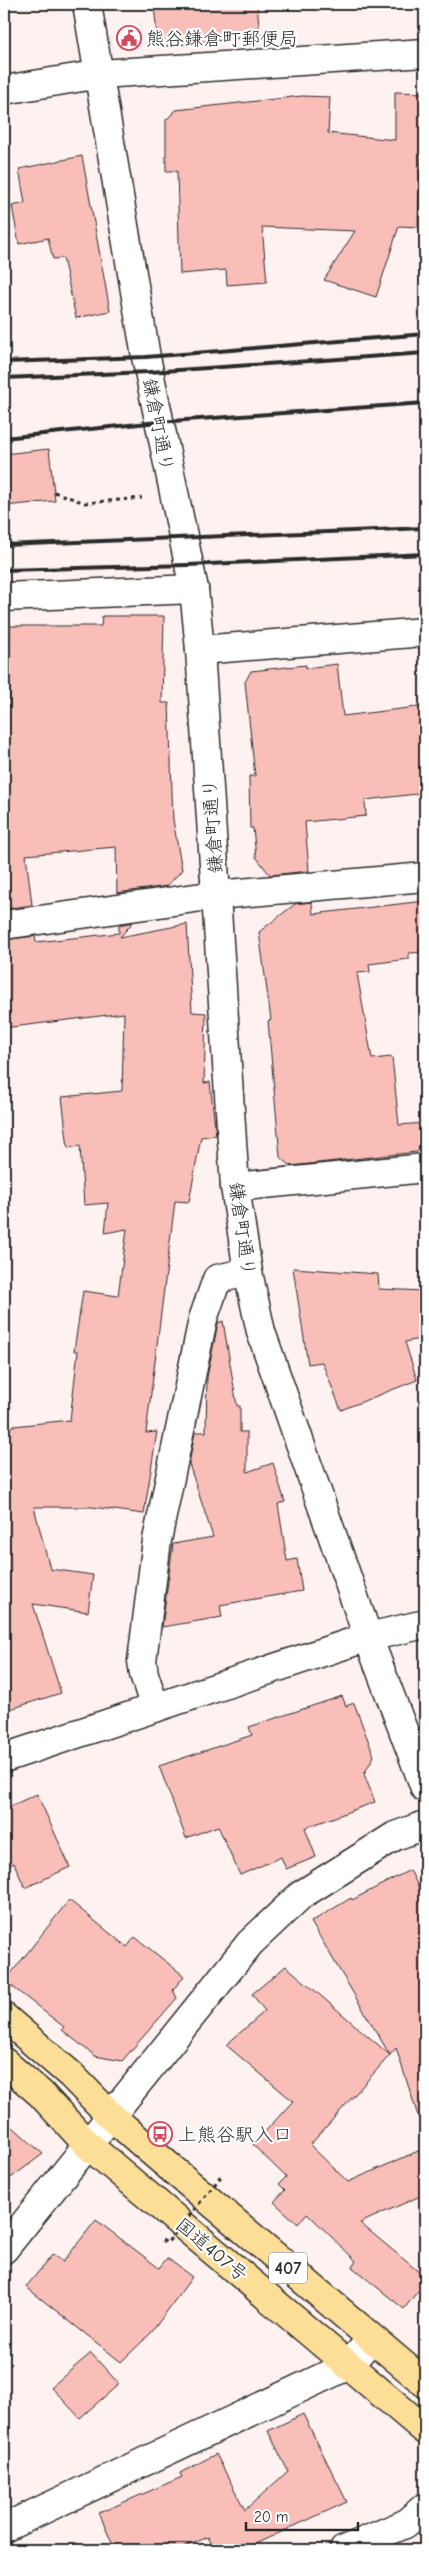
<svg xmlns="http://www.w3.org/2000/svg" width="429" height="2554" viewBox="0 0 429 2554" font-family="'Comic Neue','Klee One',sans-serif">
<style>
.building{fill:#fabeb9;stroke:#2b2b2b}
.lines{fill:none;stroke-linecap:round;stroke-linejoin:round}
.minor-casing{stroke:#2b2b2b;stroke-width:31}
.tertiary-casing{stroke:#2b2b2b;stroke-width:31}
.trunk-casing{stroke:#2b2b2b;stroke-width:31}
.path{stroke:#2b2b2b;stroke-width:3;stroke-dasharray:4 4;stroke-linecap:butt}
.minor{stroke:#fff;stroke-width:28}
.tertiary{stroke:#fff;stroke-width:28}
.trunk{stroke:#fdde96;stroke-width:28}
.rail{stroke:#2b2b2b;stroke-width:4}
.path-bridge{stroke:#2b2b2b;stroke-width:3;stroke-dasharray:4 4;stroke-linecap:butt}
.labels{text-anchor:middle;stroke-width:4.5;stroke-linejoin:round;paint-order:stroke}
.shield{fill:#fff;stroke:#6b6b6b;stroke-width:1}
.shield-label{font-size:18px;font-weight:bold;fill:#2b2b2b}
.poi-label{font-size:19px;fill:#2b2b2b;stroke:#fff;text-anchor:start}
.street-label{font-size:19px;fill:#2b2b2b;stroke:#fff}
</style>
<rect width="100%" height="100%" fill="#fef2f1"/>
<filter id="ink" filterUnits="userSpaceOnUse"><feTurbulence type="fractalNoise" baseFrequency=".02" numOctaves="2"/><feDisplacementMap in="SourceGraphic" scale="10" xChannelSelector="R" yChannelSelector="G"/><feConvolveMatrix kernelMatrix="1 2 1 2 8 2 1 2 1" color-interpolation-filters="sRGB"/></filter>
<g filter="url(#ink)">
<g class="building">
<polygon points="154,4 257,4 260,36 158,47"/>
<polygon points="395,92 425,93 425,152 421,152 418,227 399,226 376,297 324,280 355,231 262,227 267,282 227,285 226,270 180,274 177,171 166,171 166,120 176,110 302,96 330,97 328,133 395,140"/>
<polygon points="82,156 110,311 76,318 63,258 53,259 48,238 19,244 12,206 25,203 19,169"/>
<polygon points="49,449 55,501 4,506 4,454"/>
<polygon points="102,616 164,616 162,703 169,703 173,820 182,870 167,886 117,893 116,847 26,855 32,905 4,909 4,708 9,707 10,626 101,626"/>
<polygon points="337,664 343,716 425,706 425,793 365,800 366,816 305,822 309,871 270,875 256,857 253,828 250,828 249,776 255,776 245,682 251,671 306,665 306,668"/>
<polygon points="425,901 425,952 409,953 409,959 369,964 370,972 357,973 372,1059 392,1057 399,1125 425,1123 425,1151 291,1166 280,1157 268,1021 271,1020 259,932 295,904 312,902 313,914"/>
<polygon points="133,922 120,937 187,924 192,1012 206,1013 204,1083 210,1082 216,1135 201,1137 189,1202 175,1201 146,1433 157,1432 144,1514 92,1507 34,1507 50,1569 93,1575 88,1612 33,1604 61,1693 4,1711 4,1427 70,1420 78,1351 74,1351 83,1291 118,1296 127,1229 105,1233 108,1203 84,1205 80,1146 68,1148 62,1097 122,1091 124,1013 4,1028 4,940 35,936 36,942 119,933 119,925"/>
<polygon points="293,1268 378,1274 379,1289 425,1291 425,1338 405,1342 417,1380 341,1410 322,1362 308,1364"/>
<polygon points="223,1321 237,1406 240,1406 240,1432 247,1432 247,1472 273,1463 285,1502 278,1504 287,1561 297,1559 302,1591 220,1605 222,1617 162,1627 173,1544 213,1537 189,1464 195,1432 206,1432 207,1377 218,1323"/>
<polygon points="342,1696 346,1706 354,1703 374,1756 364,1774 375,1802 305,1828 316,1857 286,1869 281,1857 240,1875 218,1826 186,1838 159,1766 252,1735 249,1727"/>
<polygon points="37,1794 70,1867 25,1888 14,1863 4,1868 4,1809"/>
<polygon points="410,1870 425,1900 425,2118 419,2119 396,2048 390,2055 311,1922 351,1898 352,1900"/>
<polygon points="69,1900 127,1947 135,1937 184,1976 173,1990 177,1998 122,2061 95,2056 62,2030 64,2027 5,1981"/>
<polygon points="286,1966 390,2055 310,2145 348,2182 425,2148 425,2194 360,2223 425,2277 425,2282 404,2309 352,2267 356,2261 307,2213 298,2224 274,2202 285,2190 279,2184 286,2177 253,2145 293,2101 226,2045 265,2011 252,1994"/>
<polygon points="4,2119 43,2154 4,2183"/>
<polygon points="96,2220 159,2268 167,2258 192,2277 151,2333 121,2362 26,2287 53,2254 63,2262"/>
<polygon points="91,2353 119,2384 80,2418 51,2387"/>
<polygon points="303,2414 347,2502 242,2550 215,2550 208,2537 178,2550 115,2550 99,2513 182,2477 180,2473 216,2454 245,2510 288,2471 268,2431"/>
</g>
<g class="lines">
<defs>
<g id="minor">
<polyline points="4,90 100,74 425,53"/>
<polyline points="4,597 194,589"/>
<polyline points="200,650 425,632"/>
<polyline points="4,925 216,895 425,877"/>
<polyline points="235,1187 425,1168"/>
<polyline points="155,1708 144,1674 142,1661 157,1540 203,1319 217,1279 248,1272"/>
<polyline points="4,2249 250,1943 301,1895 395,1836 425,1825"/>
<polyline points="4,2528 349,2365 371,2339"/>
<polyline points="344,2550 405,2524 425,2507"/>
</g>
<g id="tertiary">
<polyline points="87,4 146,357 194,589 200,650 235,1187 248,1272 261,1332 368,1637 425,1788"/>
<polyline points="4,1758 368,1637 425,1624"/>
</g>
<g id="trunk">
<polyline points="4,2017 71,2075 111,2116 152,2152 425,2383"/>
<polyline points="4,2062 41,2094 88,2145 425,2430"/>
</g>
</defs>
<use href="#minor" class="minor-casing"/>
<use href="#tertiary" class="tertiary-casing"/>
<use href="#trunk" class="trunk-casing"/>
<polyline class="path" points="54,492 85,503 142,498"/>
<use href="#minor" class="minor"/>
<use href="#tertiary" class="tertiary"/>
<use href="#trunk" class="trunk"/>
<g class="rail">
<polyline points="4,362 146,357 425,334"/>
<polyline points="4,378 149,372 425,353"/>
<polyline points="4,438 158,422 425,403"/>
<polyline points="4,545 425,528"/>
<polyline points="4,570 188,565 425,554"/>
</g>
<polyline class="path-bridge" points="162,2240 167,2243 220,2178 217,2175"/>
</g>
</g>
<defs>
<symbol id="civic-ring" viewBox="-11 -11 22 22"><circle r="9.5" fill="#fff" stroke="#d1495b" stroke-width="1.5"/><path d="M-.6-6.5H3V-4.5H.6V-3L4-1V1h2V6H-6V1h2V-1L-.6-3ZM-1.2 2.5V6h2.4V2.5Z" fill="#d1495b"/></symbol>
<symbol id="bus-ring" viewBox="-11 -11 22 22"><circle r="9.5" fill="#fff" stroke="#d1495b" stroke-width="1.5"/><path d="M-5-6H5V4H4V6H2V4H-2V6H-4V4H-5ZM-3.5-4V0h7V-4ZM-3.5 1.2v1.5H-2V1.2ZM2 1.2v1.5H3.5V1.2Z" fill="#d1495b"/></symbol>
</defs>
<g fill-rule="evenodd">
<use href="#civic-ring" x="115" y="24" width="28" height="28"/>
<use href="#bus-ring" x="146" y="2120" width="28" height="28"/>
</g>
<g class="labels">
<rect class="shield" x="269" y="2252.5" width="38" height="31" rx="4"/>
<g class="shield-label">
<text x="288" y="2274">407</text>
</g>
<g class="poi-label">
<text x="146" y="45">熊谷鎌倉町郵便局</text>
<text x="178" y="2141">上熊谷駅入口</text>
</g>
<g class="street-label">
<text transform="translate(159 425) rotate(79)" y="7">鎌倉町通り</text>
<text transform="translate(212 826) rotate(-94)" y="7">鎌倉町通り</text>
<text transform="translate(243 1229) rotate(82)" y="7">鎌倉町通り</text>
<text transform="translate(212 2249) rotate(40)" y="7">国道407号</text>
</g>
</g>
<rect width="429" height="2554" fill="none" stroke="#fff" stroke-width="20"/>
<rect x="10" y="10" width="409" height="2534" fill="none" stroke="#2b2b2b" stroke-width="2" filter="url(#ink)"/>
<path d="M246 2522v8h112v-8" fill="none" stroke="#2b2b2b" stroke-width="2.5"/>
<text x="254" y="2522" font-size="15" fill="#2b2b2b" stroke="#ffffff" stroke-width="4" paint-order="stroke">20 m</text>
</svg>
